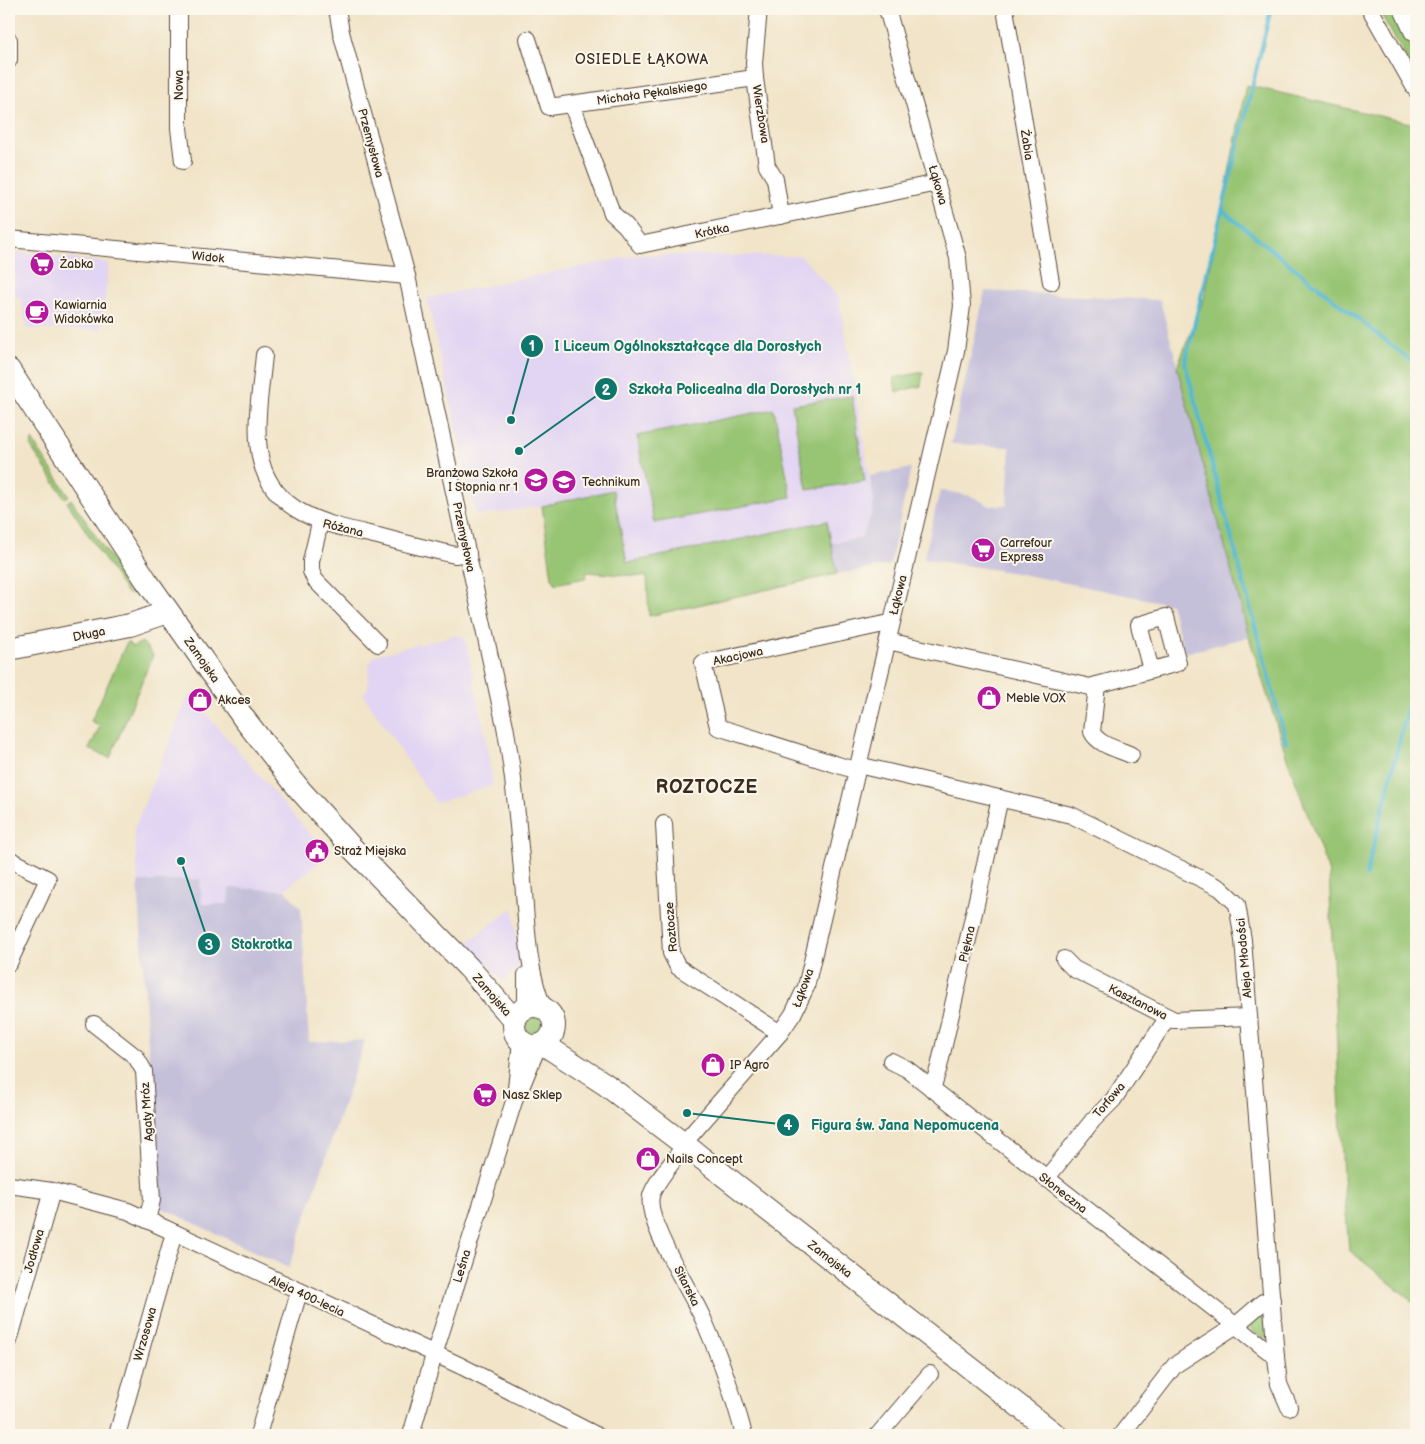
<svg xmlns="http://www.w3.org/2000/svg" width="1425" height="1444" viewBox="0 0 1425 1444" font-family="'Balsamiq Sans',sans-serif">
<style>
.built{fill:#e2d4f3}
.industrial{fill:#c5c0da}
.green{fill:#98c573;stroke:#6a7848}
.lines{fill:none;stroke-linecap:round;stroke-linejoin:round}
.stream{stroke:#55b9d3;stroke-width:4}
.street-casing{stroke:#564638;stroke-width:18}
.secondary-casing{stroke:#564638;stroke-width:24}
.primary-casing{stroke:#564638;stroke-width:27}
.street{stroke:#fff;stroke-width:16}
.secondary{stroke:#fff;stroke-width:22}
.primary{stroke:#fff;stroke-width:25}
.labels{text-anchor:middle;stroke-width:4;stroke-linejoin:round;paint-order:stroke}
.street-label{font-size:12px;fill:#3b2a1e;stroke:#fbf7ec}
.poi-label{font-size:12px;fill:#3b2a1e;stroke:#fbf7ec;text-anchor:start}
.neighbourhood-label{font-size:14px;letter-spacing:1px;fill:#3b2a1e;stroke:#fbf7ec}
.district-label{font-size:18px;font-weight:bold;letter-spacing:1px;fill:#3b2a1e;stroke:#fbf7ec}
.leader{fill:none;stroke:#0f766e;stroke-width:2}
.callout-dot{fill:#0f766e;stroke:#fbf7ec;stroke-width:2}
.mark-label{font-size:15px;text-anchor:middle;font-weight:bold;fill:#fff}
.callout-label{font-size:14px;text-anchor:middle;font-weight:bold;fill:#0f766e;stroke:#fbf7ec;stroke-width:4;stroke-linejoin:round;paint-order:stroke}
</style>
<rect width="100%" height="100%" fill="#fbf7ec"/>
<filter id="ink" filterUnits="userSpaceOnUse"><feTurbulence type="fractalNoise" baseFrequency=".02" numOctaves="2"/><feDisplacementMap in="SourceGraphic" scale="10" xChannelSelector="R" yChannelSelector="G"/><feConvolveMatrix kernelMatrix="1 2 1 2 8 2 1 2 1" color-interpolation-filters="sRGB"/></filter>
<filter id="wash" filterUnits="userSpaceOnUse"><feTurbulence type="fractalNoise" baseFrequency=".0096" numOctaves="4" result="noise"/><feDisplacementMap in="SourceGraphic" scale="20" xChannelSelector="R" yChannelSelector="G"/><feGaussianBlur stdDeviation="1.12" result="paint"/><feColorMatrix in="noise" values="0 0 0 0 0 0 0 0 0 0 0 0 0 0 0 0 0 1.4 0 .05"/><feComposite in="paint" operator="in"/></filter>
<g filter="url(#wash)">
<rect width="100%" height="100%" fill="#f1e4c8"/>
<g class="built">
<polygon points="15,252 109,263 101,330 27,329 21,297 14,297"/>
<polygon points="638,255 801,256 839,298 874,501 872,513 861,538 831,543 827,521 627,563 542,506 476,516 427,298"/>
<polygon points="457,635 465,637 485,734 493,785 436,803 363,694 368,689 369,664 376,655"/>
<polygon points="189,694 328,855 285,890 230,888 228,904 201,904 200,879 138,882 134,829"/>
<polygon points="513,908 520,967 503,981 468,942"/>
</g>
<g class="industrial">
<polygon points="985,291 1160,300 1249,637 1185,653 1170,604 1016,573 924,559 940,490 971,496 990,506 1007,505 1010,447 951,444"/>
<polygon points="911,468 890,565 837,574 831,543 861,538 872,513 874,501 870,476"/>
<polygon points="200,879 202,904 228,904 229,888 285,890 301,908 309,1042 365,1040 289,1268 158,1206 138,882"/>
</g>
<g class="green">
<polygon points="1378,9 1391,9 1416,56 1416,75"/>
<polygon points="1246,85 1414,124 1416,128 1416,1304 1349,1250 1343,1177 1329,873 1288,761 1249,637 1177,367 1205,296"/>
<polygon points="923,372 921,386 896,392 894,378"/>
<polygon points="852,396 865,481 807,490 792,405"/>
<polygon points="774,409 791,497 654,523 637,436"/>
<polygon points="32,440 69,496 65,498 31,447"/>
<polygon points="613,490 627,563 827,521 837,574 649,616 647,577 587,572 586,578 555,584 554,579 552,578 542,506"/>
<polygon points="71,499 133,592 133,594 127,594 67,502"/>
<polygon points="127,642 133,647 142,642 153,655 110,758 89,749 100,726 91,721"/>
<circle cx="535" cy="1026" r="9"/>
<path d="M1263,1313h2l3,21 -5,5 -12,-9c-2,-9 5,-12 12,-17z"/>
</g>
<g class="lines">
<g class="stream">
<polyline points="1271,9 1185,363 1286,742"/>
<polyline points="1222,210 1416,365"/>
<polyline points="1366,876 1416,675"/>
</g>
</g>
</g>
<g filter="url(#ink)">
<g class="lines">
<defs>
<g id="street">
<polyline points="179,9 179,128 183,161"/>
<path d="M337,9l4,23 66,244 98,450c10,55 14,111 19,167 3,39 4,79 20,116"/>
<polyline points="759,9 754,63 755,78 767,166 775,179 781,216"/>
<polyline points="1005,9 1051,282"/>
<polyline points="1370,9 1416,90"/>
<polyline points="528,39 549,107 755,78"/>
<polyline points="9,40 9,60"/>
<polyline points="572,105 612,213 626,226 640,245 937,183"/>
<polyline points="9,239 407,276"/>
<path d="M264,355c-3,34 -11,72 -3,106 14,55 69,64 117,75 25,7 51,13 77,19l13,-2"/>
<polyline points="320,523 311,561 311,571 315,580 378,644"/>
<polyline points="888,641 1090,687 1097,685 1178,663 1166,617 1139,625 1151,670"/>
<path d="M1097,685l-5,47c6,13 26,17 39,23"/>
<polyline points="858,765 1071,815 1220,888 1237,904 1243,940 1276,1357 1279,1384 1289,1407"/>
<polyline points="857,771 718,727 703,663 884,624 891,625"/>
<polyline points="664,824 671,953 678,967 780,1033"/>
<polyline points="9,859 48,879 9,963"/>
<polyline points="1064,959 1074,969 1174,1020 1249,1017"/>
<polyline points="526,975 526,1008"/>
<polyline points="94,1024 136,1057 144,1071 152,1200 147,1220"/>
<polyline points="891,1061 907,1069 1276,1357"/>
<polyline points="522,1085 538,1046"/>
<polyline points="932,1089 939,1067 1000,798"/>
<polyline points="1046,1179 1093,1120 1113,1100 1168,1017"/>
<polyline points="9,1185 52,1191 128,1211 461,1366 596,1435"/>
<polyline points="9,1341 52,1191"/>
<polyline points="117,1435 174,1233"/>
<polyline points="258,1435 299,1292"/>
<polyline points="411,1435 434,1355 515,1098 521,1041"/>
<path d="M744,1435c-10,-39 -24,-77 -40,-114 -12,-29 -59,-98 -53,-125 4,-16 30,-42 39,-60l90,-103 13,-19 13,-27 150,-636 6,-45 -4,-48 -71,-249"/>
<polyline points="878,1435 930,1374"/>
<polyline points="1121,1435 1175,1365 1235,1326 1263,1302 1272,1300"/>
</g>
<g id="secondary">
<polyline points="9,370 146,580 245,720 300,790 353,849 469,968 515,1021"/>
<polyline points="9,649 130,625 168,612"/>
<circle cx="534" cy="1026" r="20"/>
<polyline points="543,1044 605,1084 685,1145 1056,1435"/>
</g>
<polyline id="primary" points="1407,9 1416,29"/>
</defs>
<use href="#street" class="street-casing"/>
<use href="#secondary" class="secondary-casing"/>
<use href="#primary" class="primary-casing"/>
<use href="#street" class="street"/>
<use href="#secondary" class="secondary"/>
<use href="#primary" class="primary"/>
</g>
</g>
<defs>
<symbol id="supermarket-disc" viewBox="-11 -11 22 22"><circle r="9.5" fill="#b5179e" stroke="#fbf7ec"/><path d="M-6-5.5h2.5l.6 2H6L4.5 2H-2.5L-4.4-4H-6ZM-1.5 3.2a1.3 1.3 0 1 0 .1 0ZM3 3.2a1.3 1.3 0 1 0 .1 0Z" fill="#fff"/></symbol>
<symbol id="cafe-disc" viewBox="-11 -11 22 22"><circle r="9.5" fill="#b5179e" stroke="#fbf7ec"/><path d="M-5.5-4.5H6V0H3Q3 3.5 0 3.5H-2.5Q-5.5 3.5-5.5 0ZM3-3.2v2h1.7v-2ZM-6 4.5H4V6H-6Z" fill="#fff"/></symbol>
<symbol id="school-disc" viewBox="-11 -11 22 22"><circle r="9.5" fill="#b5179e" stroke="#fbf7ec"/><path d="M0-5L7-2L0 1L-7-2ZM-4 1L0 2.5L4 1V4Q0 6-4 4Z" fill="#fff"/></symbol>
<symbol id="shop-disc" viewBox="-11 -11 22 22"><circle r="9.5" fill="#b5179e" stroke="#fbf7ec"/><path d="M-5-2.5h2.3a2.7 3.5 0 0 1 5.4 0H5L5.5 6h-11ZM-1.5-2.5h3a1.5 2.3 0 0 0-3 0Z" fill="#fff"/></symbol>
<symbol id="civic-disc" viewBox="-11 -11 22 22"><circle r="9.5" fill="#b5179e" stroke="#fbf7ec"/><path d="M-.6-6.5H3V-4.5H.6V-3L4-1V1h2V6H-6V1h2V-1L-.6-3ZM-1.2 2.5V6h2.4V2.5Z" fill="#fff"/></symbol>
</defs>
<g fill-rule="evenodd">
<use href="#supermarket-disc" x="28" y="250" width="28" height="28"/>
<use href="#cafe-disc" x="23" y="298" width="28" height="28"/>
<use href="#school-disc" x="522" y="466" width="28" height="28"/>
<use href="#school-disc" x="550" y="468" width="28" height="28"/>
<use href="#supermarket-disc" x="969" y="536" width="28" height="28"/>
<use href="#shop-disc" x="975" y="684" width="28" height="28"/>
<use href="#shop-disc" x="186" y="686" width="28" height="28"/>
<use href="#civic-disc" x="303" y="837" width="28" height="28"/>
<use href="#shop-disc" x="699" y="1051" width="28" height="28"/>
<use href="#supermarket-disc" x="471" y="1081" width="28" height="28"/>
<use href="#shop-disc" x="634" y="1145" width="28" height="28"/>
</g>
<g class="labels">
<g class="street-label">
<text transform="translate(179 85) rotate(-90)" y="4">Nowa</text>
<text transform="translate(652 93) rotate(-8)" y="4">Michała Pękalskiego</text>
<text transform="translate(761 114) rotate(81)" y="4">Wierzbowa</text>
<text transform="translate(371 143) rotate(75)" y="4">Przemysłowa</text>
<text transform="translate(1027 145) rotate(81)" y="4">Żabia</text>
<text transform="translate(938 185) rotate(74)" y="4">Łąkowa</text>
<text transform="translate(712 231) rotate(-12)" y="4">Krótka</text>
<text transform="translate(208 257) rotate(6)" y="4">Widok</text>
<text transform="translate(343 528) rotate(14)" y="4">Różana</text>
<text transform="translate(464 537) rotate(78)" y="4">Przemysłowa</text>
<text transform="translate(898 595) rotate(-76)" y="4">Łąkowa</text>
<text transform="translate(89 634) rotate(-12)" y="4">Długa</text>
<text transform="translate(738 656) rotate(-12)" y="4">Akacjowa</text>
<text transform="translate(202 660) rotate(55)" y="4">Zamojska</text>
<text transform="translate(671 927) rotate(-95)" y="4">Roztocze</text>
<text transform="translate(967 944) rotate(-77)" y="4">Piękna</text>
<text transform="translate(1244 958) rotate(-95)" y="4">Aleja Młodości</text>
<text transform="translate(803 988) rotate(-70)" y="4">Łąkowa</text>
<text transform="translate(492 995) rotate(49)" y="4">Zamojska</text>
<text transform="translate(1138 1002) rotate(27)" y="4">Kasztanowa</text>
<text transform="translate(1109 1100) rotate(-50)" y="4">Torfowa</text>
<text transform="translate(147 1112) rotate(-94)" y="4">Agaty Mróz</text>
<text transform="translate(1063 1193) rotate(38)" y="4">Słoneczna</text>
<text transform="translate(34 1251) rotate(-74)" y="4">Jodłowa</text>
<text transform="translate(830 1259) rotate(38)" y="4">Zamojska</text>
<text transform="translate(462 1266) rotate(-73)" y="4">Leśna</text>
<text transform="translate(687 1286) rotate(63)" y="4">Sitarska</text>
<text transform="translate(307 1296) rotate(25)" y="4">Aleja 400-lecia</text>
<text transform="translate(145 1334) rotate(-74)" y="4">Wrzosowa</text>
</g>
<g class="poi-label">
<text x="60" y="268">Żabka</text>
<text x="54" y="309">Kawiarnia<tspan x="54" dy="14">Widokówka</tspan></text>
<text x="518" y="477" text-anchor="end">Branżowa Szkoła<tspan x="518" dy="14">I Stopnia nr 1</tspan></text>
<text x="582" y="486">Technikum</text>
<text x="1000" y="547">Carrefour<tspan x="1000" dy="14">Express</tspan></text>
<text x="1006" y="702">Meble VOX</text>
<text x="218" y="704">Akces</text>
<text x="334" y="855">Straż Miejska</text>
<text x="730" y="1069">IP Agro</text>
<text x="502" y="1099">Nasz Sklep</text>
<text x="666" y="1163">Nails Concept</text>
</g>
<g class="neighbourhood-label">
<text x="642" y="64">OSIEDLE ŁĄKOWA</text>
</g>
<g class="district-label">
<text x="707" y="793">ROZTOCZE</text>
</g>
</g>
<path class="leader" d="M511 420L532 346M519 451L606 389M181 861L209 944M687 1113L788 1125"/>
<g class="callout-dot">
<circle cx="511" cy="420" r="5"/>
<circle cx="519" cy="451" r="5"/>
<circle cx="181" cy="861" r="5"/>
<circle cx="687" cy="1113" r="5"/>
<circle cx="532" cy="346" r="12"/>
<circle cx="606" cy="389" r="12"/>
<circle cx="209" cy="944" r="12"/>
<circle cx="788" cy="1125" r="12"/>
</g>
<g class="mark-label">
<text x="532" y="351">1</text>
<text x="606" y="395">2</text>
<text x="209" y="950">3</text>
<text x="788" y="1130">4</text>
</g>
<g class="callout-label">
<text x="688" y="351">I Liceum Ogólnokształcące dla Dorosłych</text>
<text x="745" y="394">Szkoła Policealna dla Dorosłych nr 1</text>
<text x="262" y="949">Stokrotka</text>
<text x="905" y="1130">Figura św. Jana Nepomucena</text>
</g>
<rect width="1425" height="1444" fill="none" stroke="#fbf7ec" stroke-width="30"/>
</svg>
